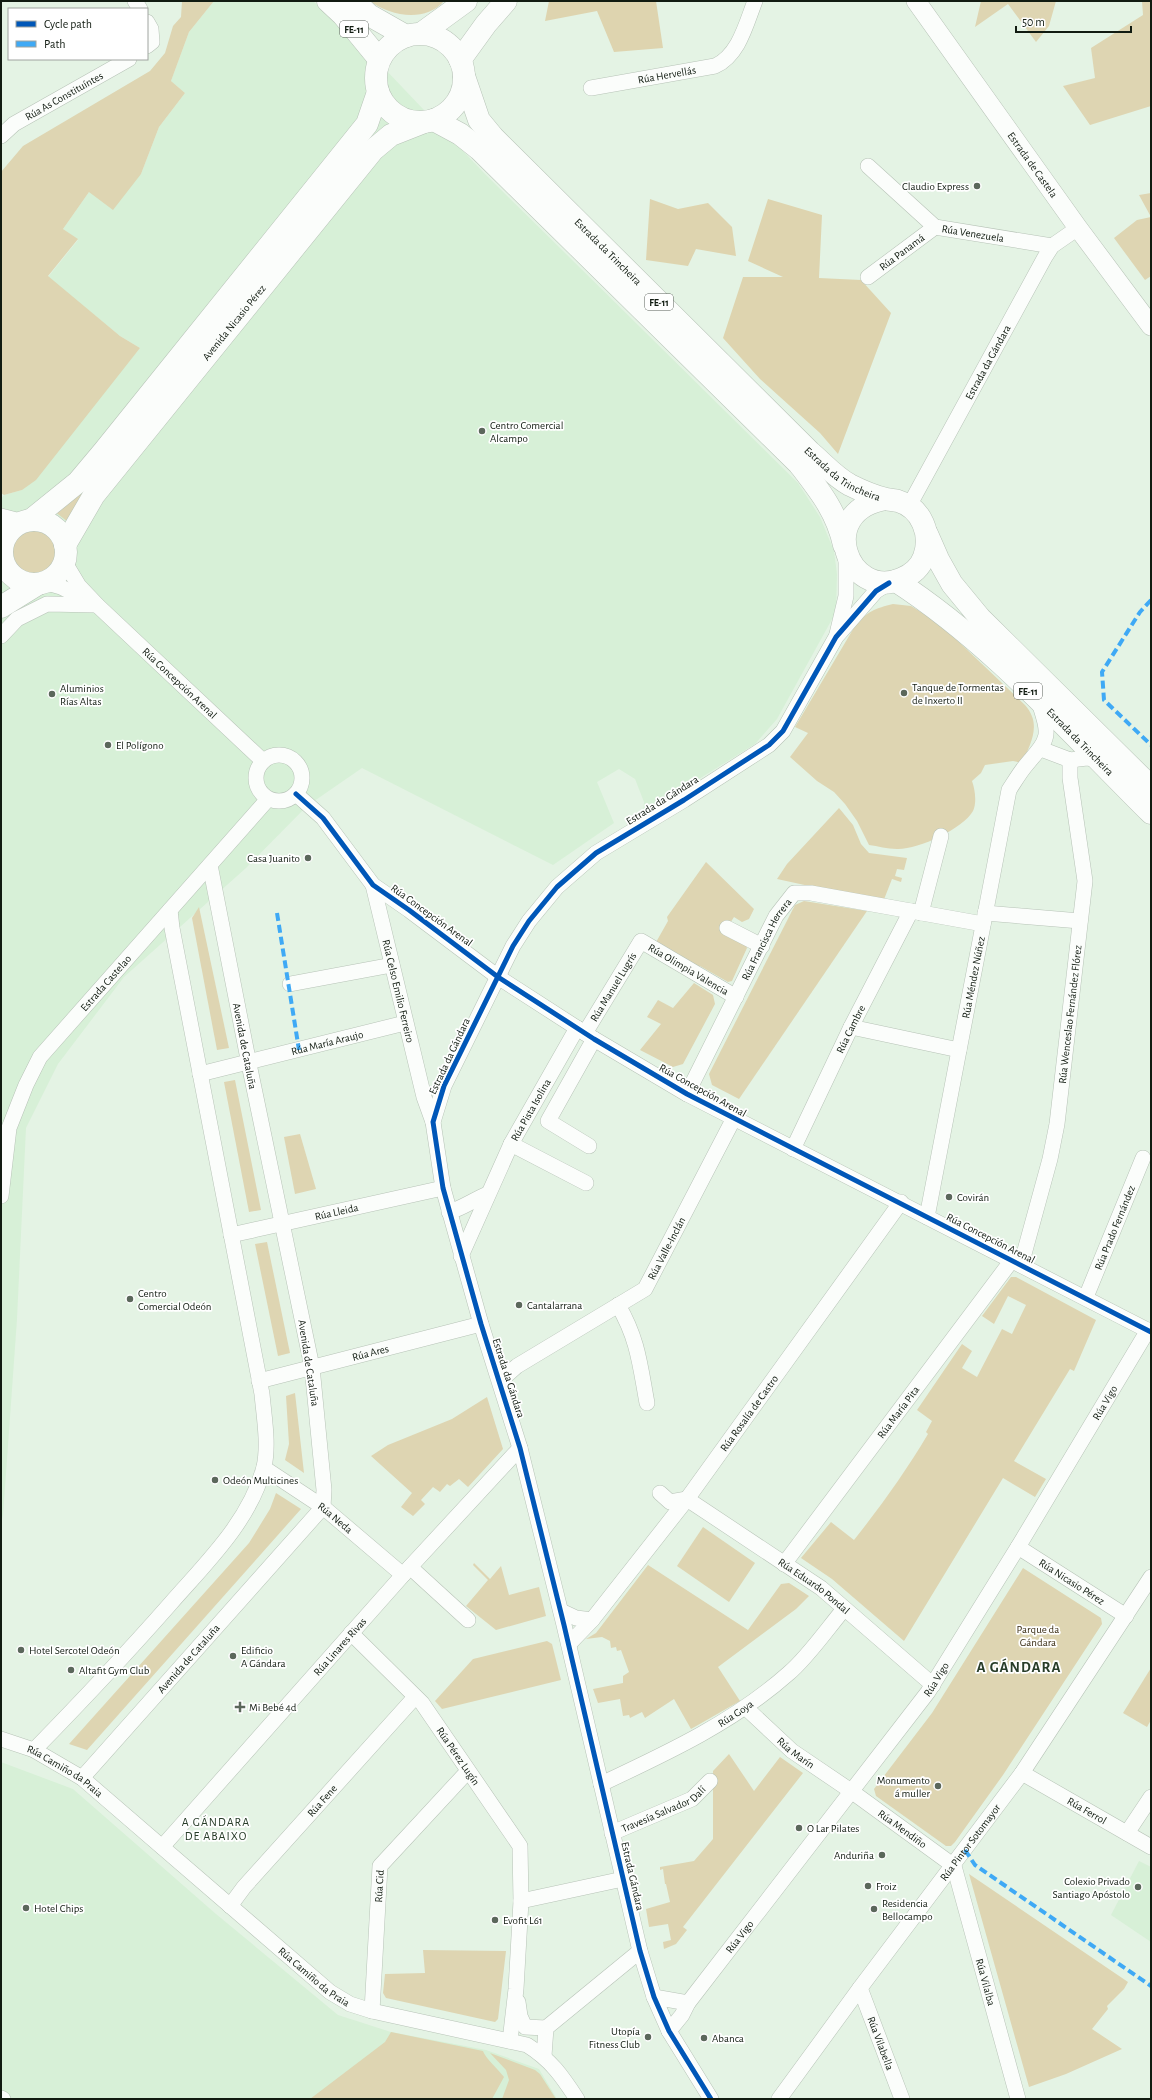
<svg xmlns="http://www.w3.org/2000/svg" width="1152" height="2100" viewBox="0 0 1152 2100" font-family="'Alegreya Sans',sans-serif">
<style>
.built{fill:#d7f0d7}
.green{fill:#ded5b2}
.forest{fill:#ded4af}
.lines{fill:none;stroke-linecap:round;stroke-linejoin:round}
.minor-casing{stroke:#b7c3b7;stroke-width:16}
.major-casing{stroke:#b7c3b7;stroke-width:20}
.highway-casing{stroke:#b7c3b7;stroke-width:23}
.minor{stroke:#fbfdfb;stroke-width:15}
.major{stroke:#fbfdfb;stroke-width:19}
.highway{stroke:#fbfdfb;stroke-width:22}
.quiet{stroke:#3fa9f5;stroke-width:4;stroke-dasharray:8 4;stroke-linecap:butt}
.cycleway-casing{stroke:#fff;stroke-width:8}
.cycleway{stroke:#0057b8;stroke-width:5}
.poi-dot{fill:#5b675b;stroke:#fff;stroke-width:1.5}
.labels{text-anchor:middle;stroke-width:3.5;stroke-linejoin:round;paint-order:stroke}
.shield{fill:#fff;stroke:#585f58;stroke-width:1}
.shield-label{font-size:10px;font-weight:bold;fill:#111b11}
.street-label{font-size:11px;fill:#111b11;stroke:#fff}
.poi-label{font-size:11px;fill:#111b11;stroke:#fff;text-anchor:start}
.park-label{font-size:11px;fill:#392c13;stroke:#fff}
.neighbourhood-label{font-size:12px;letter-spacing:1px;fill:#283d29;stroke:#fff}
.district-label{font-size:15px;font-weight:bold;letter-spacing:1px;fill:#283d29;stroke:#fff}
</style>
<rect width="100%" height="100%" fill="#e4f3e4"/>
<g class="built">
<polygon points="214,1 313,1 364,47 483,172 798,483 820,517 834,551 837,574 836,612 777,719 755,744 643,814 644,802 635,779 619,769 597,782 614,823 553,865 362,768 307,806 246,868 124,977 58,1064 26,1128 17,1319 3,1515 1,1525 1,499 4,495 22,490 140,348 120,336 48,277 78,240 63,229 89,192 141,174 159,127 185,93 171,81 189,32"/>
<polygon points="1,1762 73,1789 216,1914 338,2015 391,2032 486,2050 539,2069 557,2099 1,2099"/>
<polygon points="1139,1861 1151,1867 1151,1942 1111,1915"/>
</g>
<g class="green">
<polygon points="182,1 214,1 189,32 171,81 185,93 159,127 141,174 113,210 89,192 63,229 78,239 48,276 120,336 140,348 36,480 22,490 4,495 1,493 1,172 23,146 150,71 165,53 173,26 181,17"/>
<path d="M370,1h74c-19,22 -54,15 -74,0z"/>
<polygon points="981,1 1056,1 1049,26 1036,42 1008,4 975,27"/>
<polygon points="1142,1 1151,1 1151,106 1090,125 1063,86 1095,78 1091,48 1143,15"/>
<polygon points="1151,193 1151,276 1145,280 1114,238 1137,220 1151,217 1139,195"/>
<polygon points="82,490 85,493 68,522 54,511"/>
<circle cx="34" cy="551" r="22"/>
<path d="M893,604l18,2 28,17 86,82c17,19 6,38 -3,58l-9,-2 -28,4 -4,8 -9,8c3,8 5,22 1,30 -10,18 -56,39 -76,38 -10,0 -19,-3 -28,-4l-12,-24 -12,-17 -11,-12 -17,-11 -27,-24 18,-24 -13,-6 60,-101c11,-14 21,-18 38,-22z"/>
<polygon points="839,808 853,825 861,844 869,853 907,858 904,870 897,869 895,876 902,878 901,882 892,879 883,902 777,879 787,864"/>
<polygon points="706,862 754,909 749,919 742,922 734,917 725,931 746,945 747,948 732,981 728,982 700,966 697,969 655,944 668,921 667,917"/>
<polygon points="804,901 867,911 739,1099 712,1085 709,1074 795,905"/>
<polygon points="199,907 229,1048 217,1050 192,918"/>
<polygon points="694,983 713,995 715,1004 683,1064 673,1067 640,1050 661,1024 647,1017 658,1000 673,1008"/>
<polygon points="235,1080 261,1210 249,1212 224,1082"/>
<polygon points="300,1134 316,1189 295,1194 284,1137"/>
<polygon points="267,1242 290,1353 278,1356 255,1244"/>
<path d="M1011,1277h5l80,43 -22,51 -4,-2 -56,92 32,18 -11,18 -32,-19 -99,163 -72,-62 -31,-21 30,-36 23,18c27,-34 52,-69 74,-106l-2,-2 6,-11 -15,-11 45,-66 10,7 -10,17 15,9 25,-48 10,5 14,-29 -18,-9 -14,28 -12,-8z"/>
<polygon points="295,1393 304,1473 285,1460 289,1444 286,1396"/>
<polygon points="487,1397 503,1449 468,1487 459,1479 450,1486 447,1484 440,1492 433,1487 421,1500 425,1504 413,1516 401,1507 412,1493 371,1456 388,1445 452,1419"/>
<polygon points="276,1493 301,1509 87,1750 69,1744 249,1543 270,1509"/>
<polygon points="703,1527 755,1563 729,1602 677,1566"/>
<polygon points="474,1563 490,1579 501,1566 509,1595 539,1587 546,1616 496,1630 466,1606 488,1580 473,1565"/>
<polygon points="648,1565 748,1630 781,1584 789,1583 809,1596 796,1609 718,1667 740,1701 691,1729 674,1699 645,1718 642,1712 630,1718 629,1715 623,1716 620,1699 598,1703 593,1689 623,1683 623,1676 629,1672 621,1650 617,1651 616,1647 611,1648 610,1641 602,1637 586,1639 596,1633"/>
<polygon points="1023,1568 1101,1618 1102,1624 1003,1775 955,1842 951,1846 946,1846 876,1796 874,1789 932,1713"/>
<polygon points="547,1641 552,1644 561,1680 442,1709 435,1701 473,1659"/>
<polygon points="1151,1668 1151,1720 1147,1727 1123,1713"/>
<polygon points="729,1754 754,1791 780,1757 803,1773 683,1927 687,1930 676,1944 664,1949 663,1942 671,1940 668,1924 649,1927 646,1909 670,1902 666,1884 665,1884 663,1869 660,1870 660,1867 694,1861 713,1839 713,1771"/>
<polygon points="969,1874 1128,1982 1124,1989 1107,2006 1108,2009 1092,2029 1122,2049 1066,2074 1029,2087"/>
<polygon points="423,1950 506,1951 498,2019 495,2022 386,1998 383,1993 385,1974 425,1973"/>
<path d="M391,2032l92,19c2,7 16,19 21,26l-12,22h-182l75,-57z"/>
<polygon points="490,2053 535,2070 540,2074 556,2099 502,2099 509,2080 506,2070"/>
</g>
<g class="forest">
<polygon points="549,1 656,1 663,48 614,52 597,11 545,21"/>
<polygon points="650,199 678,209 708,203 732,227 736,256 696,249 688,266 646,260"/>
<polygon points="768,199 822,215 819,278 861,280 891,313 838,454 820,433 760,379 723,338 743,277 783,277 748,261"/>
</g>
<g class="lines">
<defs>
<g id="minor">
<polyline points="135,1 140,9"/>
<polyline points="147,22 151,29 152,42 147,46"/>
<path id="s1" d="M591,88l124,-22c24,-11 31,-42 40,-65"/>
<path id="s2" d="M1,136l13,-12 115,-65"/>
<path id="s3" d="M868,166l67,61 117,19"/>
<path id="s4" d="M868,277l67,-50"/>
<path id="s5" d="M909,506l136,-249 7,-11 26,-18"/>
<polyline points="1,516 24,522"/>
<polyline points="1,546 3,548"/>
<path id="s6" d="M64,561l15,25 18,19 166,156"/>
<polyline points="44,582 61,587 89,601"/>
<polyline points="837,634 846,596 846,556"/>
<polyline points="1,636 17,619 47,604 97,605"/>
<polyline points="1041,749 1070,760 1087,758 1097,760"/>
<circle cx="279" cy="778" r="23"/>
<polyline points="296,794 323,818 373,885 409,910 498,977 594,1039 687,1094 1151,1332"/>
<path id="s7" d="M373,885l51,212 9,25"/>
<polyline points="921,913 941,836"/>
<polyline points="985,913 1080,921"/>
<polyline points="727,928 762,946"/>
<polyline points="290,984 392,965"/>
<polyline points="851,1027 959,1050"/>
<path id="s8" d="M585,1033l56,-92 95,56"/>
<path id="s9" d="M200,1074l205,-51"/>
<path id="s10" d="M687,1094l89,-178 18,-23h17l172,31"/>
<polyline points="511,1144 586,1183"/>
<polyline points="589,1146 548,1121 594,1039"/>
<path id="s11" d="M793,1149l58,-122 60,-116"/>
<path id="s12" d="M1,1196l8,-68 17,-43 14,-28 228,-258"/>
<path d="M449,1212c14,-4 24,-12 39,-18"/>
<path id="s13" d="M927,1217l82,-427c6,-9 11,-18 18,-26 23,-27 23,-27 12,-62"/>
<path id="s14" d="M231,1235l212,-47"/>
<path id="s15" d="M461,1256l50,-112 66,-116"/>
<path id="s16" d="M1021,1265l29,-106 7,-35 28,-243 -15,-103v-18"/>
<path id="s17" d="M1086,1297l57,-139"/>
<path d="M618,1305c20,34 22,60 29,98"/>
<path id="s18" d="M259,1381l222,-57"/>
<path id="s19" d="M500,1381l17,-15 128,-77 89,-171"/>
<path id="s20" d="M264,1468l59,39 80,68"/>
<polyline points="660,1493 670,1502 687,1499"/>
<path id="s21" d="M687,1499l134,89 112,97"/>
<path id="s22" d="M1018,1547l108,69"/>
<path id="s23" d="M784,1564l228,-304"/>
<polyline points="410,1567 468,1620"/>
<polyline points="561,1611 576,1618 592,1620"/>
<path id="s24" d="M351,1633l71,70 98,143 1,55"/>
<path id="s25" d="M569,1644l23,-24 95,-121 214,-297"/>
<path id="s26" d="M746,1708l46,43 59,40 103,75 64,233"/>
<path id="s27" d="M1,1739l33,11 48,28 248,214 20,12 22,7 155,34c24,15 35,31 50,54"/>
<path d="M34,1750c47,-48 93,-97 137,-147 35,-40 79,-82 93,-136 5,-23 0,-50 -2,-73l-90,-466 -2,-18"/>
<path id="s28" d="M1022,1773l129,74"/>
<path id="s29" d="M82,1778l241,-271 1,-17 -12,-123 -63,-303 -39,-199"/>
<path id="s30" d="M601,1784c66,-31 133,-62 188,-111 18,-15 39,-45 55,-64"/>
<path id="s31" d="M612,1833l80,-34 18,-18"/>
<polyline points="1127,1833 1151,1797"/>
<path id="s32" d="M162,1847l248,-280 110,-119"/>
<path id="s33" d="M230,1906l14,-19 171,-190"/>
<path id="s34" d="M860,1988l42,111"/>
<polyline points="654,1997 688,2003"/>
<polyline points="518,2002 520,2016 525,2027 546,2028"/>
<path id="s35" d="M372,2011l8,-145 88,-95"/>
<path id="s36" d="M669,2031l13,-16 6,-12 240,-311 90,-145 130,-217"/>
<polyline points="510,2041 516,1989 521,1901 623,1879"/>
<polyline points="544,2056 546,2028 640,1951"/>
<polyline points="1,2098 3,2099"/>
<polyline points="711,2099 669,2031 654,1997 640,1951 564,1625 520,1448 481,1324 443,1188 433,1122 444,1086 513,946 529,921 557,887 596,853 684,800 769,745 783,731 836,637 876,591 889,583"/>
<path id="s37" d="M779,2099l81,-111 162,-215 129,-196"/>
</g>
<g id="major">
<path id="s38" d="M916,1l162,227 73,98"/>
</g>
<g id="highway">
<polyline points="328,1 343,15 379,59"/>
<polyline points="354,1 369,15 406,36"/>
<polyline points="422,33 466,1"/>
<circle cx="420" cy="78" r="44"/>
<polyline points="460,60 486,24 506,1"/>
<path id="s39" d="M464,76l15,44 14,17 317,315c12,10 25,25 40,33 10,5 24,11 36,14 4,1 8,1 12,2 24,7 34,34 26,56 -4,11 -13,18 -23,22 -53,22 -87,-68 -15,-80"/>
<path d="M434,120l26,14 19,15 320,315c20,26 38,48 45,81"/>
<polyline points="31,520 78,482 104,451 367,124 378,92"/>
<circle cx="34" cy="552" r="32"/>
<polyline points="927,534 938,559 952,584 980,618 1151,787"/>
<path id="s40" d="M65,545l29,-50 279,-345 18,-15 33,-13"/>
<path id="s41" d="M896,581c96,62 174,152 255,232"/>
<polyline points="1,607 38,584"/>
</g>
</defs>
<use href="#minor" class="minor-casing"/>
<use href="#major" class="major-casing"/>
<use href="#highway" class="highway-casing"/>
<use href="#minor" class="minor"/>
<use href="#major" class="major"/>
<use href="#highway" class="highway"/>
<g class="quiet">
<polyline points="1151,600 1140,612 1102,672 1104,700 1151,745"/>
<polyline points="277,913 299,1050"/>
<polyline points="965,1850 975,1865 1151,1986"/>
</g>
<defs>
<g id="cycleway">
<polyline points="296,794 323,818 373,885 409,910 498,977 594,1039 687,1094 1151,1332"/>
<polyline points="711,2099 669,2031 654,1997 640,1951 564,1625 520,1448 481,1324 443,1188 433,1122 444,1086 513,946 529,921 557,887 596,853 684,800 769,745 783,731 836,637 876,591 889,583"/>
</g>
</defs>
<use href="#cycleway" class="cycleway-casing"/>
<use href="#cycleway" class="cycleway"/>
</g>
<g class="poi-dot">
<circle cx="977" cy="186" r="4"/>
<circle cx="482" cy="431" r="4"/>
<circle cx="904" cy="693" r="4"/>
<circle cx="52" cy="694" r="4"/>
<circle cx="108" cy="745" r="4"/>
<circle cx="308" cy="858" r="4"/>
<circle cx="949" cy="1197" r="4"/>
<circle cx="130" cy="1299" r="4"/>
<circle cx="519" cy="1305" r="4"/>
<circle cx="215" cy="1480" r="4"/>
<circle cx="21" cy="1650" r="4"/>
<circle cx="233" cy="1656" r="4"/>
<circle cx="71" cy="1670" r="4"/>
<path d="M238 1701h4v4h4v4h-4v4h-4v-4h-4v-4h4z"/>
<circle cx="938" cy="1786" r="4"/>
<circle cx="799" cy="1828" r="4"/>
<circle cx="882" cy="1855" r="4"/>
<circle cx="868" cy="1886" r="4"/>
<circle cx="1138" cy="1887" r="4"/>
<circle cx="26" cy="1908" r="4"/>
<circle cx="874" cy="1909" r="4"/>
<circle cx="495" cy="1920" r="4"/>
<circle cx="648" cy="2037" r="4"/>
<circle cx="704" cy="2038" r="4"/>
</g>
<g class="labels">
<g class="shield">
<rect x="340" y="21" width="28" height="16" rx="3"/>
<rect x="645" y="294" width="28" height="16" rx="3"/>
<rect x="1014" y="683" width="28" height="16" rx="3"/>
</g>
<g class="shield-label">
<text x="354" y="33">FE-11</text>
<text x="659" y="306">FE-11</text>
<text x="1028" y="695">FE-11</text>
</g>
<g class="street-label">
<text dy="4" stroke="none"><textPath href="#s1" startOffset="77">Rúa Hervellás</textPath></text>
<text dy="4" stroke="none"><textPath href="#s2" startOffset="75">Rúa As Constituíntes</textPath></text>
<text dy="4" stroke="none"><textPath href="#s38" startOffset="201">Estrada de Castela</textPath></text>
<text dy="4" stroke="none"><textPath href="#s3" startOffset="129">Rúa Venezuela</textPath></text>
<text dy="4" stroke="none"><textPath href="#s39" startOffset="231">Estrada da Trincheira</textPath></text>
<text dy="4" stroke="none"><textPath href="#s4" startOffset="42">Rúa Panamá</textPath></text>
<text dy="4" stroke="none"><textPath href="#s40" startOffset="280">Avenida Nicasio Pérez</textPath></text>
<text dy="4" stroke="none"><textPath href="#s5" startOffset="164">Estrada da Gándara</textPath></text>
<text dy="4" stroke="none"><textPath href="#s39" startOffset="555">Estrada da Trincheira</textPath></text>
<text dy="4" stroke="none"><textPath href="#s6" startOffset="169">Rúa Concepción Arenal</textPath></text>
<text dy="4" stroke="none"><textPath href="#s41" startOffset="245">Estrada da Trincheira</textPath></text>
<text transform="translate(662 800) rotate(-32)" y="4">Estrada da Gándara</text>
<text transform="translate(432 915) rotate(36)" y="4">Rúa Concepción Arenal</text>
<text dy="4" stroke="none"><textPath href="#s10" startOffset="174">Rúa Francisca Herrera</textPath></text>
<text dy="4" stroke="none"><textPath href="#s8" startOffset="163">Rúa Olimpia Valencia</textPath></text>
<text dy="4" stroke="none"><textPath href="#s13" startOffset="244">Rúa Méndez Núñez</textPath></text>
<text dy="4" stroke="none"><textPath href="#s12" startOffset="245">Estrada Castelao</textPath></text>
<text dy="4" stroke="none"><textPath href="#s8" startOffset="54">Rúa Manuel Lugrís</textPath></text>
<text dy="4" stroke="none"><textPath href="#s7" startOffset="109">Rúa Celso Emilio Ferreiro</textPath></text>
<text dy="4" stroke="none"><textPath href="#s16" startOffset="256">Rúa Wenceslao Fernández Flórez</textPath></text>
<text dy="4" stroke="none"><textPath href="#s11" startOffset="133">Rúa Cambre</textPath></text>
<text dy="4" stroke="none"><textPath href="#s9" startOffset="131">Rúa María Araujo</textPath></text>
<text transform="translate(245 1046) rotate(79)" y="4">Avenida de Cataluña</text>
<text transform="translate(449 1056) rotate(-65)" y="4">Estrada da Gándara</text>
<text transform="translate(703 1090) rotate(29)" y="4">Rúa Concepción Arenal</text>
<text dy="4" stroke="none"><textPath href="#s15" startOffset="162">Rúa Pista Isolina</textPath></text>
<text dy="4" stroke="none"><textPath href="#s14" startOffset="108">Rúa Lleida</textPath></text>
<text dy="4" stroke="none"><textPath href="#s17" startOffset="75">Rúa Prado Fernández</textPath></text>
<text transform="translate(991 1238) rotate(27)" y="4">Rúa Concepción Arenal</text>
<text dy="4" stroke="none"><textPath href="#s19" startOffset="218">Rúa Valle-Inclán</textPath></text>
<text dy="4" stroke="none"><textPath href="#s18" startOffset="115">Rúa Ares</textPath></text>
<text transform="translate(309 1363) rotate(81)" y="4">Avenida de Cataluña</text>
<text transform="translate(509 1378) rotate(72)" y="4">Estrada da Gándara</text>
<text dy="4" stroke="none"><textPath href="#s36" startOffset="766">Rúa Vigo</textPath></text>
<text dy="4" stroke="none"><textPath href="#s23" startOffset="190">Rúa María Pita</textPath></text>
<text dy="4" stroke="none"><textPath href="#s25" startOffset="293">Rúa Rosalía de Castro</textPath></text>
<text dy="4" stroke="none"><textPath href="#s20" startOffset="87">Rúa Neda</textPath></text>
<text dy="4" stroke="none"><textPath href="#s22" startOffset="64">Rúa Nicasio Pérez</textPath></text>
<text dy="4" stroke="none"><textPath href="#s21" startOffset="154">Rúa Eduardo Pondal</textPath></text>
<text dy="4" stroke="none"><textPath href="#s32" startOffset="268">Rúa Linares Rivas</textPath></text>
<text dy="4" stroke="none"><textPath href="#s29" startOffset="160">Avenida de Cataluña</textPath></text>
<text dy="4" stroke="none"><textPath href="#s36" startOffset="442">Rúa Vigo</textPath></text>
<text dy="4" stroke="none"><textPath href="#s30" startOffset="152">Rúa Goya</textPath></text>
<text dy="4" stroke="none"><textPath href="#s26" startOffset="67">Rúa Marín</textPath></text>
<text dy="4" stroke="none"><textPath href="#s24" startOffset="164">Rúa Pérez Lugín</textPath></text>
<text dy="4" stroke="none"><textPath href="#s27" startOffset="72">Rúa Camiño da Praia</textPath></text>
<text dy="4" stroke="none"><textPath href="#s33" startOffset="140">Rúa Fene</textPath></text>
<text dy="4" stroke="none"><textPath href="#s31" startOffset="57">Travesía Salvador Dalí</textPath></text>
<text dy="4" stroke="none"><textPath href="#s28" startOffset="75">Rúa Ferrol</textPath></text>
<text dy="4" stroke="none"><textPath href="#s26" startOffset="198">Rúa Mendiño</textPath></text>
<text dy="4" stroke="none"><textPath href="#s37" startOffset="320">Rúa Pintor Sotomayor</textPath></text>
<text transform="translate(633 1876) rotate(77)" y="4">Estrada Gándara</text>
<text dy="4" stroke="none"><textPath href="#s35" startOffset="125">Rúa Cid</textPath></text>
<text dy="4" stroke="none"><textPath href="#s36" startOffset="118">Rúa Vigo</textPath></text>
<text dy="4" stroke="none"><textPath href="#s27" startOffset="396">Rúa Camiño da Praia</textPath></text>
<text dy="4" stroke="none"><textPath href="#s26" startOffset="382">Rúa Vilalba</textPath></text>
<text dy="4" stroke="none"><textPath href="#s34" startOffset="59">Rúa Vilabella</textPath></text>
</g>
<g class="poi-label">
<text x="969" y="190" text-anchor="end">Claudio Express</text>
<text x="490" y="429">Centro Comercial<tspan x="490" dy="13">Alcampo</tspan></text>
<text x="912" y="691">Tanque de Tormentas<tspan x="912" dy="13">de Inxerto II</tspan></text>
<text x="60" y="692">Aluminios<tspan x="60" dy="13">Rías Altas</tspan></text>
<text x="116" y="749">El Polígono</text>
<text x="300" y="862" text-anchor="end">Casa Juanito</text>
<text x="957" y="1201">Covirán</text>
<text x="138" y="1297">Centro<tspan x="138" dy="13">Comercial Odeón</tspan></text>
<text x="527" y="1309">Cantalarrana</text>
<text x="223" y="1484">Odeón Multicines</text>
<text x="29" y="1654">Hotel Sercotel Odeón</text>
<text x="241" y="1654">Edificio<tspan x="241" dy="13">A Gándara</tspan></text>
<text x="79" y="1674">Altafit Gym Club</text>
<text x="249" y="1711">Mi Bebé 4d</text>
<text x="930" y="1784" text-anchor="end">Monumento<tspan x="930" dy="13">á muller</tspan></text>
<text x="807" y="1832">O Lar Pilates</text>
<text x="874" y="1859" text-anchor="end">Anduriña</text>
<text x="1130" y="1885" text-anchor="end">Colexio Privado<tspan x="1130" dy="13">Santiago Apóstolo</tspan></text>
<text x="876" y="1890">Froiz</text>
<text x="882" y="1907">Residencia<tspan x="882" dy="13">Bellocampo</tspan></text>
<text x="34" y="1912">Hotel Chips</text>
<text x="503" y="1924">Evofit L61</text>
<text x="640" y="2035" text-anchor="end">Utopía<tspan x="640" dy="13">Fitness Club</tspan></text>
<text x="712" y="2042">Abanca</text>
</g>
<g class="park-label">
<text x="1038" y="1633">Parque da<tspan x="1038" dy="13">Gándara</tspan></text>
</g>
<g class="neighbourhood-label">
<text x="216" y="1826">A GÁNDARA<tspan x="216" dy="14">DE ABAIXO</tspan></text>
</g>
<g class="district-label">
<text x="1019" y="1672">A GÁNDARA</text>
</g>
</g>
<rect width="1152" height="2100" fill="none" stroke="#111b11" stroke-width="4"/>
<rect x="8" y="8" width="140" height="52" fill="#ffffff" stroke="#a0a4a0"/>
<rect x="16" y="21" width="20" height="6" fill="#0057b8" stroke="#a0a4a0"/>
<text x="44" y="28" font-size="12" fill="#111b11">Cycle path</text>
<rect x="16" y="41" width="20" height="6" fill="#3fa9f5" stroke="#a0a4a0"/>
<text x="44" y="48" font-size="12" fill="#111b11">Path</text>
<path d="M1016 26v6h115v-6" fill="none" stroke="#111b11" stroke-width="2"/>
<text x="1022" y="26" font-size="12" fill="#111b11" stroke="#ffffff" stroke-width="3" paint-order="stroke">50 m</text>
</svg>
